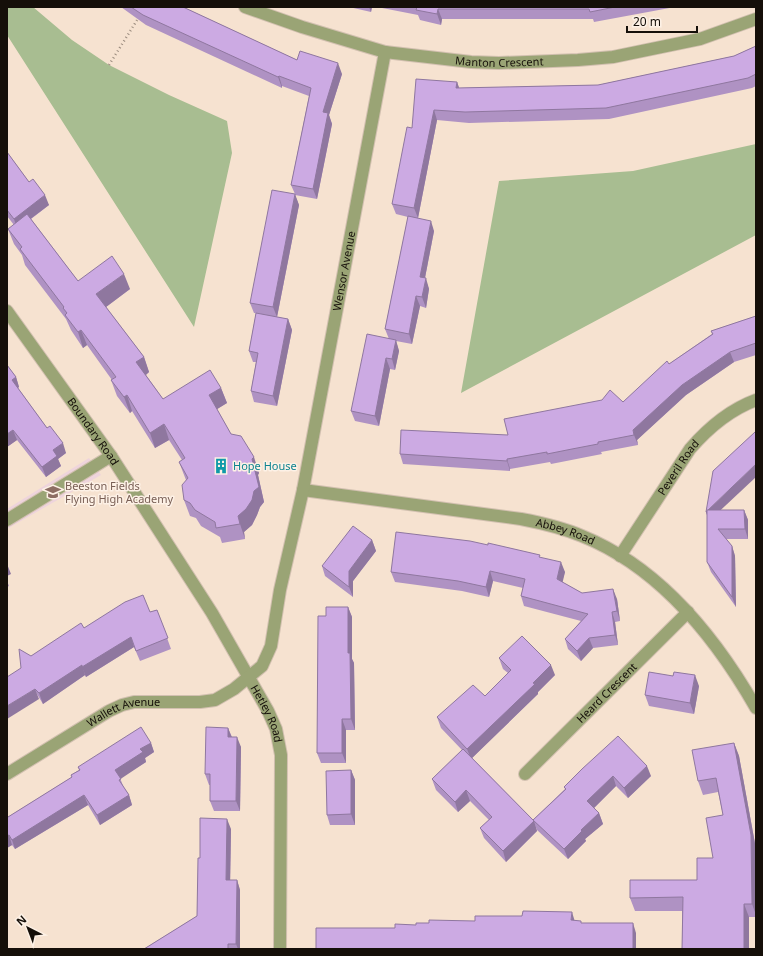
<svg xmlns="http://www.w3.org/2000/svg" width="763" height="956" viewBox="0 0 763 956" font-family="'Noto Sans',sans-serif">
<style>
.education{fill:#eed4dc}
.green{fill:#a8bd91}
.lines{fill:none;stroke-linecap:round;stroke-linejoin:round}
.service-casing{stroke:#d2c0b0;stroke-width:14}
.minor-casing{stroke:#d2c0b0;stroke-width:14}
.path{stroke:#9a8b7e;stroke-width:2.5;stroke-dasharray:1 3;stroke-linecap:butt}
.service{stroke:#9aa475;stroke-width:12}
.minor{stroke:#9aa475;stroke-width:12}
.wall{fill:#af92c3}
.shaded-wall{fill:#8f779f}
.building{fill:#ccaae3;stroke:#8f779f}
.labels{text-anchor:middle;stroke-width:3;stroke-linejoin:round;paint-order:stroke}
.street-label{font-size:11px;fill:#150f09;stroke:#fdf1e6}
.culture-label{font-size:11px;fill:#0d838f;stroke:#fdf1e6;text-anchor:start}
.education-label{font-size:11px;fill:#785e54;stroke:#fdf1e6;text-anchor:start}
</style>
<rect width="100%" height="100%" fill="#f6e2d0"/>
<polygon class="education" points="89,458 101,475 7,529 7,509"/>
<g class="green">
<polygon points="7,7 33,7 72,40 109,65 169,95 227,121 232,153 194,327 7,35"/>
<polygon points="756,144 756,235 461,393 499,181 633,171"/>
</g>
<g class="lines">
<defs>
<polyline id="service" points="7,520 111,456"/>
<g id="minor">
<path id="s1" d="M245,7l57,20 83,25 86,10 28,1 79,-3 35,-3 87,-18 56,-20"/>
<path id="s2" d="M7,311l104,145 101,157 56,98 8,18 5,26 -1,194"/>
<path id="s3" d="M303,490l218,29c21,4 42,9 61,17 77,31 134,102 174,172"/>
<path id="s4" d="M620,556l70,-107c19,-22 39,-39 66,-49"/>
<path id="s5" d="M7,774l102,-63 13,-6 12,-3h66l15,-2 19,-11 28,-23 9,-20 9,-56 23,-100 82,-438"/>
<path id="s6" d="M525,774l163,-162"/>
</g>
</defs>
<use href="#service" class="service-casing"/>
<use href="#minor" class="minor-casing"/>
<polyline class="path" points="109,65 139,17"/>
<use href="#service" class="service"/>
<use href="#minor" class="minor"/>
</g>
<g class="wall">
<polygon points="121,7 183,7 297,60 342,74 329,115 332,124 317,199 295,195 299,205 277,317 288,319 292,330 277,406 254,402 251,391 256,362 253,362 249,351 256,313 254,313 250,303 295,194 291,185 309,96 282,86 282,88 146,25"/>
<polygon points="349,7 372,7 371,12"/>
<polygon points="377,7 675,7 594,22 593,19 442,19 441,25 420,20 418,15"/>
<polygon points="756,46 756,86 752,88 609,119 469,123 437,120 418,218 434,231 425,278 429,289 426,308 420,306 412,344 396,341 399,351 395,370 390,369 379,426 355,421 351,411 389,339 385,329 408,217 396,214 392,204 412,128 457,82 459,88 598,85 734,56"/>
<polygon points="7,152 29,182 49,205 31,219 78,281 130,289 106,307 144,357 149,372 146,375 163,399 221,388 227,403 217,409 231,434 259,473 258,475 264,502 260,507 257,515 252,525 244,532 245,539 222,543 220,537 201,526 196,518 190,516 184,500 186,480 179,462 182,460 169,440 155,448 132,411 130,413 117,396 111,380 112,380 87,345 83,348 71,330 66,319 25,265 22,255 14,244 8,229 14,225 7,216"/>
<polygon points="756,316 756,355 734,362 686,395 637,440 638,445 601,452 602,454 551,464 550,462 510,469 510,471 403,464 400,454 508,435 623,402 669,364 712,334 711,331"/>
<polygon points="7,365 16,377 19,387 18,388 47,428 66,453 58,459 61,466 46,477 17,440 7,447"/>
<polygon points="721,510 744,510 748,520 748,539 726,539 732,546 735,556 736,607 711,572 707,562 707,515 706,512"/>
<polygon points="372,540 376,551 353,581 353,597 325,576 322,566"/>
<polygon points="541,558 565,572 562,582 582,593 617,599 620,621 615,622 618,645 593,648 581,661 568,649 565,639 581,621 524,606 521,596 523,588 493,581 489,597 462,591 395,582 391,572"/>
<polygon points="7,581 9,586 7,587"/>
<polygon points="348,607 352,617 352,659 354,663 355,730 346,730 346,763 321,763 317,753"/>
<polygon points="157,610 171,649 140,661 134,647 86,677 85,675 43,704 21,668 31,656 84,628 150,612"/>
<polygon points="499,658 555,675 538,692 538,694 472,758 534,821 537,831 506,862 484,838 480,828 489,820 470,801 458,812 436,790 432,779 462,750 441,728 437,717 485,696 508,673 503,669"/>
<polygon points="699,686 694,714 649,706 645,695"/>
<polygon points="228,728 232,737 241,747 240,811 214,811 210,801 210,785 209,785 205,774"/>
<polygon points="151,743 154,752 145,758 146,762 120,778 124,788 129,795 132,805 100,825 88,805 15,849 12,845 7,848 7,816 8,817 72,777 71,775 79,770 78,767"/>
<polygon points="734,743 739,756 756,849 756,917 749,917 749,949 682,949 682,911 635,911 630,898 697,880 713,858 723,815 718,792 703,795 698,781"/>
<polygon points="582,769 651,776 628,798 616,786 594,808 599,813 603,824 585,839 586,841 568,859 537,830 533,820 565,789 564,787"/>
<polygon points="351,770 355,780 355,825 330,825 327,815"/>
<polygon points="231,829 230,880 237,880 240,890 240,949 144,949 197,916 200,858"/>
</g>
<g class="shaded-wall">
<polygon points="369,7 372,7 371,12"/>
<polygon points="438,9 442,19 441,25 437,14"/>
<polygon points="338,63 342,74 329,115 332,124 317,199 313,189 323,112"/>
<polygon points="279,76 282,86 282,88 278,77"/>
<polygon points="457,82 461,93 456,88"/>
<polygon points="434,110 437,120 418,218 414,208"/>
<polygon points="295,194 299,205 277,317 273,307"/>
<polygon points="45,195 49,205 17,229 14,219"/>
<polygon points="431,221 434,231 423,288 420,277"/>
<polygon points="124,274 130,289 102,310 96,294"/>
<polygon points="426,278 429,289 426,308 422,297"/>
<polygon points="416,296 420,306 412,344 409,334"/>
<polygon points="288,319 292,330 277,406 273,396"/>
<polygon points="81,330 87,345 83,348 78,332"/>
<polygon points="396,340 399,351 395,370 392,359"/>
<polygon points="730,352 734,362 686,395 637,440 638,445 634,435 633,430 682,385"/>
<polygon points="144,357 149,372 142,378 136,362"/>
<polygon points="386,358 390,369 379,426 375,416"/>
<polygon points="16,377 19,387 15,390 12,380"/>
<polygon points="221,388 227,403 214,411 209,395"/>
<polygon points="127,395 132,411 130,413 124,397"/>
<polygon points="164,424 169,440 155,448 150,433"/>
<polygon points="13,430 17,440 7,447 7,434"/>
<polygon points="63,443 66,453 58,459 61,466 46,477 42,467 53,450"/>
<polygon points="254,457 259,473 258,475 264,502 260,507 257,515 252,525 244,532 245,539 240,524 238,516 252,459"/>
<polygon points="507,459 510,469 510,471 507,461"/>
<polygon points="756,464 756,477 709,521 706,512"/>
<polygon points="744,510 748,520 748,539 745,529"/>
<polygon points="372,540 376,551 353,581 353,597 349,587 349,571"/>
<polygon points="732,546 735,556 736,607 732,597"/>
<polygon points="561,562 565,572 561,589 557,579"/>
<polygon points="7,564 11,574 7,576"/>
<polygon points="490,571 493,581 489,597 486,587"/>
<polygon points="613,589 617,599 620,621 617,611"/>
<polygon points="348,607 352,617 352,659 354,663 355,730 351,719 348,653"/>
<polygon points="612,612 615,622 618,645 615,635"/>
<polygon points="131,637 134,647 86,677 82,667"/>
<polygon points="589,638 593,648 581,661 577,651"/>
<polygon points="82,665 85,675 43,704 39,693"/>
<polygon points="551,665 555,675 538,692 538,694 471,759 467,749"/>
<polygon points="695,675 699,686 694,714 690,703"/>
<polygon points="35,689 39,699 7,719 7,706"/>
<polygon points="342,719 346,730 346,763 342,753"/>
<polygon points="228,728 232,738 228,737"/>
<polygon points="237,737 241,747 240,811 236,801"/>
<polygon points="151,743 154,752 145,758 146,762 119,780 115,770 140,749"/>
<polygon points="734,743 739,756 756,849 756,915 752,904"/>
<polygon points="647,766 651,776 628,798 624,788"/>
<polygon points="351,770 355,780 355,825 351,814"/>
<polygon points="613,776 616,786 591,811 587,801"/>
<polygon points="466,790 470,801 458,812 455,802"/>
<polygon points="84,795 88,805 15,849 12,840"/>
<polygon points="129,795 132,805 100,825 97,815"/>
<polygon points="599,813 603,824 585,839 586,841 568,859 564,849 581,830"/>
<polygon points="227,819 231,829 230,891 226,880"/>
<polygon points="534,821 537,831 506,862 503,851"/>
<polygon points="9,835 12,845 7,848 7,836"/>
<polygon points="237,880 240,890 240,949 238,949 236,944"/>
<polygon points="744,904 749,917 749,949 744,949"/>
<polygon points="572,912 575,922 571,920"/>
<polygon points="633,923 636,933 636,949 633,949"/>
</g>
<g class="building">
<polygon points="131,7 183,7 297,60 300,51 338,63 323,112 328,113 313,189 291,185 311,88 279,76 278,77 143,15"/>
<polygon points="417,7 615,7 590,12 589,9 438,9 437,14 416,10"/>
<polygon points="756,46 756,74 748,78 606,108 465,112 434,110 414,208 392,204 407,127 412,128 416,79 457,82 456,88 598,85 734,56"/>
<polygon points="7,152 29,182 33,179 45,195 14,219 7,210"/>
<polygon points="272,190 295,194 273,307 250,303"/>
<polygon points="27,214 78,281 112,256 124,274 96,294 144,357 136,362 163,399 210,370 221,388 209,395 231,434 241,436 254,457 252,459 259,487 254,491 252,500 246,509 238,516 240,524 216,528 215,522 195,510 190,503 184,500 182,485 188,478 179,462 185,458 164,424 150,433 127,395 124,397 111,380 116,377 81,330 78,332 65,315 67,313 63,308 64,307 20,249 22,247 8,229"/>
<polygon points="408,216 431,221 420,277 426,278 422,297 416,296 409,334 385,329"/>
<polygon points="256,313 288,319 273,396 251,391 258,353 249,351"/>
<polygon points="756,316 756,343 730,352 682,385 633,430 634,435 598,442 598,444 572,449 547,454 547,452 507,459 507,461 400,454 401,430 508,435 504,419 602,400 610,390 623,402 667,361 669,364 713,334 711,331"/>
<polygon points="367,334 396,340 392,359 386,358 375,416 351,411"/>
<polygon points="7,365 16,377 12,380 47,428 50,426 63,443 53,450 57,456 42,467 13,430 7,434"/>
<polygon points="755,432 756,433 756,464 706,512 713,471"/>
<polygon points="707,510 744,510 745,529 718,529 732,546 732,597 707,562"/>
<polygon points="353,526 372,540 349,571 349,587 322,566"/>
<polygon points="396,532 470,541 488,545 488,543 540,555 539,557 561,562 557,579 582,593 613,589 617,611 612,612 615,635 589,638 577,651 565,639 588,614 521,596 525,579 490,571 486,587 458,581 391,572"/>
<polygon points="143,595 150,612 157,610 168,638 136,651 131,637 82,667 82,665 39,693 35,689 7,706 7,677 21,668 19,649 31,656 81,623 84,628 125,602"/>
<polygon points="326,607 348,607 348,653 350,653 351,719 342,719 342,753 317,753 318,616 326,616"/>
<polygon points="522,636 551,665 533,683 535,684 467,749 437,717 473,685 485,696 511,670 499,658"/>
<polygon points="649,672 673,676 674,672 695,675 690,703 645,695"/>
<polygon points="141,727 151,743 140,749 143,752 115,770 121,779 119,780 129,795 97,815 84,795 12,840 9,835 7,836 7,816 8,817 72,777 71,775 80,770 78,767"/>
<polygon points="206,727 228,728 228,737 237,737 236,801 210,801 210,774 205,774"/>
<polygon points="618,736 647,766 624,788 613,776 587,801 599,813 581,830 582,831 564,849 533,820 566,789 564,787 582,769"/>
<polygon points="734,743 751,835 752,904 744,904 744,949 682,949 683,897 630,898 630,880 697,880 697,858 713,858 706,818 723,815 716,778 698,781 692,750"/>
<polygon points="463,749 534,821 503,851 480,828 492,817 466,790 455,802 432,779"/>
<polygon points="351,770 351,814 327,815 326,771"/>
<polygon points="200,818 227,819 226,880 237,880 236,944 228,944 228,949 144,949 197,916 198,858 200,858"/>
<polygon points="523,911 572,912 571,920 581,921 581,923 633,923 633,949 316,949 316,928 395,928 395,924 416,925 416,923 429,923 429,920 475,921 475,916 522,916"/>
</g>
<defs>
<symbol id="building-bare" viewBox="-9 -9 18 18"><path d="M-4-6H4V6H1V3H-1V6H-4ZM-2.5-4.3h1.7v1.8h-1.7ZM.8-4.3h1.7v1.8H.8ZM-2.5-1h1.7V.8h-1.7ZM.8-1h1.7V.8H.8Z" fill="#0f9aa8" stroke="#fdf1e6" stroke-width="2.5" paint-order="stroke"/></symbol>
<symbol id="school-bare" viewBox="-9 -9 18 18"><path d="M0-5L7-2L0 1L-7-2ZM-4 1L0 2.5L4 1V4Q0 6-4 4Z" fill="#8d6e63" stroke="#fdf1e6" stroke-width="2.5" paint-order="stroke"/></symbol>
</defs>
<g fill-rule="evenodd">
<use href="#building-bare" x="210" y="455" width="22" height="22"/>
<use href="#school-bare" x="42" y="481" width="22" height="22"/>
</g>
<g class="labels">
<g class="street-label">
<text dy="4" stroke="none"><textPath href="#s1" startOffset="262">Manton Crescent</textPath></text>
<text dy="4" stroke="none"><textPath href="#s5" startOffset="690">Wensor Avenue</textPath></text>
<text dy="4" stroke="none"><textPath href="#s2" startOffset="148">Boundary Road</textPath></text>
<text dy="4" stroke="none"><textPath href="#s4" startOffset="106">Peveril Road</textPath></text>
<text dy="4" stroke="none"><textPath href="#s3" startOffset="266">Abbey Road</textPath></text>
<text dy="4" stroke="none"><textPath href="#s6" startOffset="115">Heard Crescent</textPath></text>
<text dy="4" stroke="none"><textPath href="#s5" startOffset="134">Wallett Avenue</textPath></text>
<text dy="4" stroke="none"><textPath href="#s2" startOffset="480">Hetley Road</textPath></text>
</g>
<g class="culture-label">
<text x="233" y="470">Hope House</text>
</g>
<g class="education-label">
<text x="65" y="490">Beeston Fields<tspan x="65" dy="13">Flying High Academy</tspan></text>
</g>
</g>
<rect width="763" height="956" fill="none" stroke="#150f09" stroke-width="16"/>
<g transform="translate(28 928) rotate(318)" stroke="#fdf1e6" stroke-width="3" paint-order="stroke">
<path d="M0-3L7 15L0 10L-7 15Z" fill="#150f09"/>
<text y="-6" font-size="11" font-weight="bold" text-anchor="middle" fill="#150f09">N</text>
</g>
<path d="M627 26v6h70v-6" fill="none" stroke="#150f09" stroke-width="2"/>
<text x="633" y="26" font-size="12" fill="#150f09" stroke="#fdf1e6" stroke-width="3" paint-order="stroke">20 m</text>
</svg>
